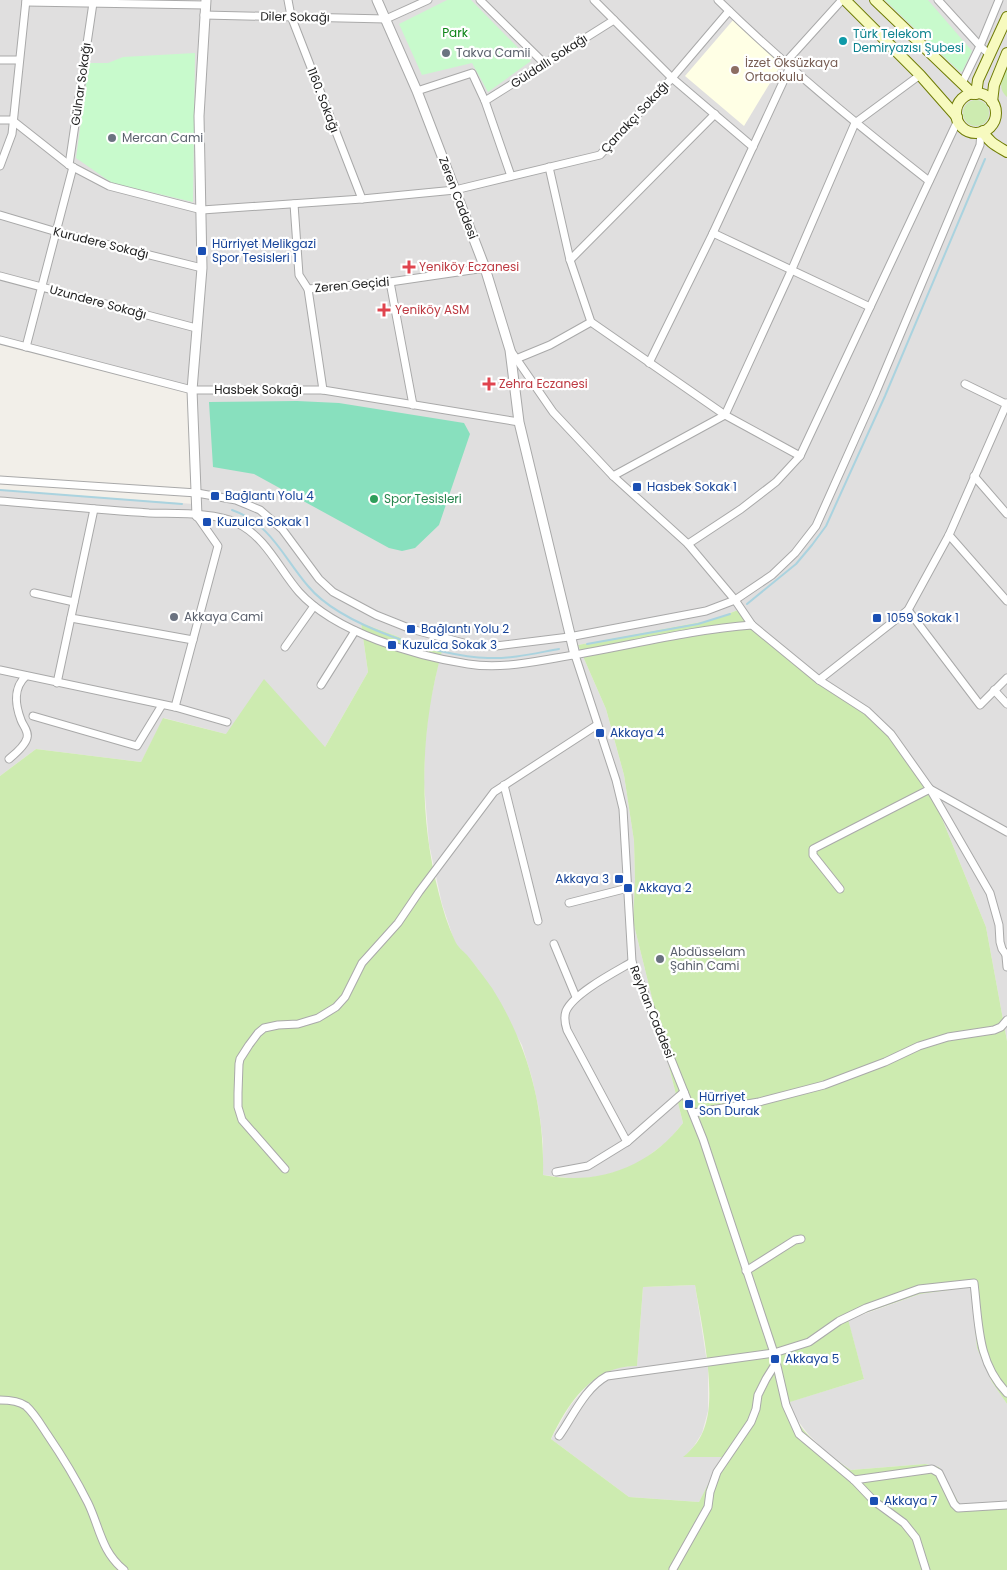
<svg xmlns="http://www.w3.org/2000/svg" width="1007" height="1570" viewBox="0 0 1007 1570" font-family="Poppins,sans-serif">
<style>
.residential{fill:#e0dfdf}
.education{fill:#ffffe5}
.grass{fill:#cdebb0;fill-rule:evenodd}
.park{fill:#c8facc}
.pitch{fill:#88e0be}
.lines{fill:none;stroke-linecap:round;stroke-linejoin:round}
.stream{stroke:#aad3df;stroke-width:2}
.minor-casing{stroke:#a9a9a9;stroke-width:9}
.tertiary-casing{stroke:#a9a9a9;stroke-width:11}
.secondary-casing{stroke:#707d05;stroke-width:12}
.minor{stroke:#fff;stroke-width:7}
.tertiary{stroke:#fff;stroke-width:9}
.secondary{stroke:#f7fabf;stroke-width:10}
.culture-dot{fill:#0f9aa8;stroke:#fff;stroke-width:2}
.worship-dot{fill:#6b7280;stroke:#fff;stroke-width:2}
.education-dot{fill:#8d6e63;stroke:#fff;stroke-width:2}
.transit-dot{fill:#1a4fb4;stroke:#fff;stroke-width:2}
.health-dot{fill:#e0444e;stroke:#fff;stroke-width:2}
.leisure-dot{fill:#2e9e5b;stroke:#fff;stroke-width:2}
.labels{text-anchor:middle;stroke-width:4.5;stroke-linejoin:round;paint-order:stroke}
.street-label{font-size:12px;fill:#222;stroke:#fff}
.park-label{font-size:12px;fill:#0c8416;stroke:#fff}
.culture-label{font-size:12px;fill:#0d838f;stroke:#fff;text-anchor:start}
.worship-label{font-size:12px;fill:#5b616d;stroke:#fff;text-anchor:start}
.education-label{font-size:12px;fill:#785e54;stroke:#fff;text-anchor:start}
.transit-label{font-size:12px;fill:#164399;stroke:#fff;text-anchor:start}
.health-label{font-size:12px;fill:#be3a42;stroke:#fff;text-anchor:start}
.leisure-label{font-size:12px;fill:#27864d;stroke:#fff;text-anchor:start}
</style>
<rect width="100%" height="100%" fill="#f2efe9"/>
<g class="residential">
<polygon points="0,0 1007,0 1007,1041 986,927 930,789 815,676 738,610 712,620 578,645 606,709 624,775 634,841 635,881 633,921 683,1123 669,1140 643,1160 623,1170 601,1176 578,1179 543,1175 543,1142 539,1110 532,1078 522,1045 478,969 455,943 442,904 429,844 424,783 425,745 429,707 441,651 415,643 361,623 368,672 325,747 226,734 164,718 141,762 36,749 0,776 0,490 194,504 193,391 0,340"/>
<polygon points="695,1285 708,1369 708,1411 702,1433 694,1446 684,1457 723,1457 699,1502 629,1497 551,1439 570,1406 590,1382 600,1374 613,1368 637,1365 643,1287"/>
<polygon points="971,1287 977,1348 992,1382 1007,1404 1007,1504 960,1505 939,1467 925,1464 851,1470 827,1453 809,1435 795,1417 789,1402 864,1379 848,1320 920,1294"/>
</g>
<polygon class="education" points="734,19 782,63 744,126 685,76"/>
<g class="grass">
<path d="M1007,67v30c-10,-9 -5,-19 0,-30z"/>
<circle cx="976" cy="113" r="13"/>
<path d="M738,610l11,15 124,90 57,74 56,138 21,114v363l-15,-22 -15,-34 -6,-61 -51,7 -72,25 16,60 -74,23c3,27 40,54 61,68l74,-6 14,3 21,38 47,-1v66h-1007v-794l36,-27 105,13 22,-44 63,16 38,-55 61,68 43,-75 -7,-49 54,20 27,8c-22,80 -24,163 -3,243 4,16 9,32 16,47 2,5 8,10 12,14 9,11 17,22 25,33 36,57 53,120 51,187 55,11 106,-8 140,-52l-50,-202 2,-40 -1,-40 -10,-66 -18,-66 -28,-64 134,-25zM695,1285c6,37 22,107 10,141 -4,13 -12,23 -22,31h39l-23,45 -70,-5 -78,-58c17,-36 42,-74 86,-73l6,-79z"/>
</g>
<g class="park">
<polygon points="447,0 471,0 531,61 488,92 472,63 422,75 399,24"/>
<polygon points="885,0 928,0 972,51 962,72 957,69"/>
<polygon points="195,53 193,202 112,183 76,158 89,63 108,63 123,57"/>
</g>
<polygon class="pitch" points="297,401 339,403 464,423 470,434 439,525 415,548 402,551 389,548 254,474 213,467 209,402"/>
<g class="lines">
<g class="stream">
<polyline points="0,490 182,504"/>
<path d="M232,510c39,14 51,47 76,76 32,39 130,71 180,72 24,1 48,-5 71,-9"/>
<polyline points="747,604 796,564 812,545 826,526 885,396 985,159"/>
<polyline points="587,644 698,624 730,614"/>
</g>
<defs>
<g id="minor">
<polyline points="288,0 291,16 362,199"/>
<polyline points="480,0 545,64"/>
<polyline points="594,0 672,78 753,147"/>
<path d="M718,0c66,65 138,124 211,181"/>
<polyline points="938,0 980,46 990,55"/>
<polyline points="26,2 205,5"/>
<polyline points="204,15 386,19 428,0"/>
<polyline points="0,60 18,60"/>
<polyline points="785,63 842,0"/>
<polyline points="962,83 980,46 999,0"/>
<polyline points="417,91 472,73 485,101 511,176"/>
<polyline points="485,101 614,20"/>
<polyline points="0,120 12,120"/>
<polyline points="12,120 69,165 109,186 202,210 362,199 455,190 600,155 672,78 729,11"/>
<polyline points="69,165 93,3"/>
<polyline points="0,166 12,134 26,0"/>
<polyline points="549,167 570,260 591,322 725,415 800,456"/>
<polyline points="294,204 299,275 308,289 323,390"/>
<polyline points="0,215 57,232 202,268"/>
<polyline points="713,233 870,307"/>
<polyline points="570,260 715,114"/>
<polyline points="0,276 196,328"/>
<polyline points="390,282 413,405"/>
<polyline points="308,289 390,282 485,268"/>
<polyline points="0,340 192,390 323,390 519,422"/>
<polyline points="26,347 73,167"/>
<polyline points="511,351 553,412 613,476 688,544 735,600 752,625 819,680 867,711 891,734 930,789 1007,832"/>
<polyline points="516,359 550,345 591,322"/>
<polyline points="649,363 713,233 790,67"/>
<polyline points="965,384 1006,404"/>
<polyline points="613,476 725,415 792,269 855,123 920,75"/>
<polyline points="974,476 1007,514"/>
<polyline points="0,480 197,493 236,500 260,510 282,529 319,579 333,592 376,615 411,629 471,645 496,646 569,637 706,611 735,600 772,575 795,553 816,526 876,392 980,145 981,132"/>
<path d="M0,501c50,4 100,9 149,12 27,1 65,-1 88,10 29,14 42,46 62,69 36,40 116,64 169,72 30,5 59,-1 88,-6 65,-10 130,-28 196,-33"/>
<polyline points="949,535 1007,601"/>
<polyline points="688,544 741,509 776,482 800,456 958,120"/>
<polyline points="34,593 74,602"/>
<polyline points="908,610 980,705 1007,678"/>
<polyline points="71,618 193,640"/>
<polyline points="285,647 314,606"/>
<polyline points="575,655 616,780 623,809 632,962 703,1139 774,1353 786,1405 799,1434 854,1480 874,1501 904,1523 916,1538 926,1570"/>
<polyline points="0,670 175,707 227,722"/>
<polyline points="819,680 908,610 949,535 1007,403"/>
<polyline points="57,683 94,509"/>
<polyline points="321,685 355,631"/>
<polyline points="994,690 1007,704"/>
<polyline points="175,707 218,546 197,516"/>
<polyline points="33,716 137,746 162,705"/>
<path d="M9,759c6,-5 16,-13 18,-21 2,-7 -4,-12 -6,-18 -6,-16 -8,-32 5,-44"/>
<polyline points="504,785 538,921"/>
<polyline points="840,889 813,855 813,849 930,789 990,893 999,925 1000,942 1002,949 1007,956"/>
<polyline points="569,903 628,888"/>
<polyline points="554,944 576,997"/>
<polyline points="1006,956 1007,967"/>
<path d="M632,962c-17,10 -58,31 -66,49 -2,6 -1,13 1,19l60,112 57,-50"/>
<polyline points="693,1113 759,1102 824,1085 885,1062 919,1046 948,1037 994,1030 1001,1027 1007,1020"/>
<polyline points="285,1169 242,1120 238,1107 238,1093 239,1064 240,1059 249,1045 258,1033 264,1028 278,1025 298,1024 318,1018 336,1007 345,997 362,963 398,923 419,892 494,792 597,725"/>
<polyline points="556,1172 588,1166 627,1142"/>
<polyline points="746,1271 795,1240 801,1239"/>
<path d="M0,1400c8,0 19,1 26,6 8,7 15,19 21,28 15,22 29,45 41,69 12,25 13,48 36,67"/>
<path d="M559,1436c14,-20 26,-48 48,-60l167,-23 35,-11 30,-21 27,-13 53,-19 55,-6c5,41 3,79 33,110"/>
<polyline points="854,1480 932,1469 939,1473 954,1504 958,1508 1007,1505"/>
<polyline points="673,1569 708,1507 710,1492 717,1472 751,1422 756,1409 758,1395 766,1379 776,1363"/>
</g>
<g id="tertiary">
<polyline points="377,0 417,91 485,268 510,350 519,422 575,655"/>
<polyline points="197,516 192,390 202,268 199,116 206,0"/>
</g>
<g id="secondary">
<polyline points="845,0 920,75 957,117"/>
<polyline points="875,0 973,94"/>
<circle cx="976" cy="113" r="20"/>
<polyline points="976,94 978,80 1007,17"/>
<polyline points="992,102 994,85 1007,53"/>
<path d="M983,131c5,11 14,15 24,21"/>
</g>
</defs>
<use href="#minor" class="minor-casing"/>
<use href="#tertiary" class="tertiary-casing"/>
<use href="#secondary" class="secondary-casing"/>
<use href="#minor" class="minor"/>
<use href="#tertiary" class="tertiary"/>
<use href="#secondary" class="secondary"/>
</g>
<circle class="culture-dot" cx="843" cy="41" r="5"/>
<g class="worship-dot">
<circle cx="446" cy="53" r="5"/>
<circle cx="112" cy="138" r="5"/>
<circle cx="174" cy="617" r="5"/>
<circle cx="660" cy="959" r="5"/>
</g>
<circle class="education-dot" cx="735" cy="70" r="5"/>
<g class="transit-dot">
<rect x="197" y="246" width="10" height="10" rx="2.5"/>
<rect x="632" y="482" width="10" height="10" rx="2.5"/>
<rect x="210" y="491" width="10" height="10" rx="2.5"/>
<rect x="202" y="517" width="10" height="10" rx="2.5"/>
<rect x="872" y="613" width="10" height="10" rx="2.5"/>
<rect x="406" y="624" width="10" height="10" rx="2.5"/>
<rect x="387" y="640" width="10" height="10" rx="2.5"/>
<rect x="595" y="728" width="10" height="10" rx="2.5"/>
<rect x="614" y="874" width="10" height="10" rx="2.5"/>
<rect x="623" y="883" width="10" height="10" rx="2.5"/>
<rect x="684" y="1099" width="10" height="10" rx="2.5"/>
<rect x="770" y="1354" width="10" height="10" rx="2.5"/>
<rect x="869" y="1496" width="10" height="10" rx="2.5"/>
</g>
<g class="health-dot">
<path d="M406.5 259.5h5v5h5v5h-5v5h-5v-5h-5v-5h5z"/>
<path d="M381.5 302.5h5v5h5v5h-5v5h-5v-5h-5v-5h5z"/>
<path d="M486.5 376.5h5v5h5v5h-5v5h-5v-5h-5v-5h5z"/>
</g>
<circle class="leisure-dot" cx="374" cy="499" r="5"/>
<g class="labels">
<g class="street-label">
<text transform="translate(295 17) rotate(1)" y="4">Diler Sokağı</text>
<text transform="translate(549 61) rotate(-33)" y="4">Güldallı Sokağı</text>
<text transform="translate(81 84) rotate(-82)" y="4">Gülnar Sokağı</text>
<text transform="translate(323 100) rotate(69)" y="4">1160. Sokağı</text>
<text transform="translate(635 117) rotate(-47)" y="4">Çanakçı Sokağı</text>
<text transform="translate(458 198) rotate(69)" y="4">Zeren Caddesi</text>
<text transform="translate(101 243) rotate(14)" y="4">Kurudere Sokağı</text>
<text transform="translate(352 285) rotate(-5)" y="4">Zeren Geçidi</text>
<text transform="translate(98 302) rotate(15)" y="4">Uzundere Sokağı</text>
<text x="258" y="394">Hasbek Sokağı</text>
<text transform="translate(652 1012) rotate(68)" y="4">Reyhan Caddesi</text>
</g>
<g class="park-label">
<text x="455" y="37">Park</text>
</g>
<g class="culture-label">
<text x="853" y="38">Türk Telekom<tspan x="853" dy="14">Demiryazısı Şubesi</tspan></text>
</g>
<g class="worship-label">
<text x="456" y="57">Takva Camii</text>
<text x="122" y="142">Mercan Cami</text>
<text x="184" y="621">Akkaya Cami</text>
<text x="670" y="956">Abdüsselam<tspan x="670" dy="14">Şahin Cami</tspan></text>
</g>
<g class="education-label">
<text x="745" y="67">İzzet Öksüzkaya<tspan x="745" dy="14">Ortaokulu</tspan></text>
</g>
<g class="transit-label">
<text x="212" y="248">Hürriyet Melikgazi<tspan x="212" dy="14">Spor Tesisleri 1</tspan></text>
<text x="647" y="491">Hasbek Sokak 1</text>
<text x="225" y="500">Bağlantı Yolu 4</text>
<text x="217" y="526">Kuzulca Sokak 1</text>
<text x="887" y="622">1059 Sokak 1</text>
<text x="421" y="633">Bağlantı Yolu 2</text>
<text x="402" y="649">Kuzulca Sokak 3</text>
<text x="610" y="737">Akkaya 4</text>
<text x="609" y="883" text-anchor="end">Akkaya 3</text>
<text x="638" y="892">Akkaya 2</text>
<text x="699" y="1101">Hürriyet<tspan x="699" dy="14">Son Durak</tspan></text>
<text x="785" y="1363">Akkaya 5</text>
<text x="884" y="1505">Akkaya 7</text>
</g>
<g class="health-label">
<text x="419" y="271">Yeniköy Eczanesi</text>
<text x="395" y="314">Yeniköy ASM</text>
<text x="499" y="388">Zehra Eczanesi</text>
</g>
<g class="leisure-label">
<text x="384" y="503">Spor Tesisleri</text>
</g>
</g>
</svg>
